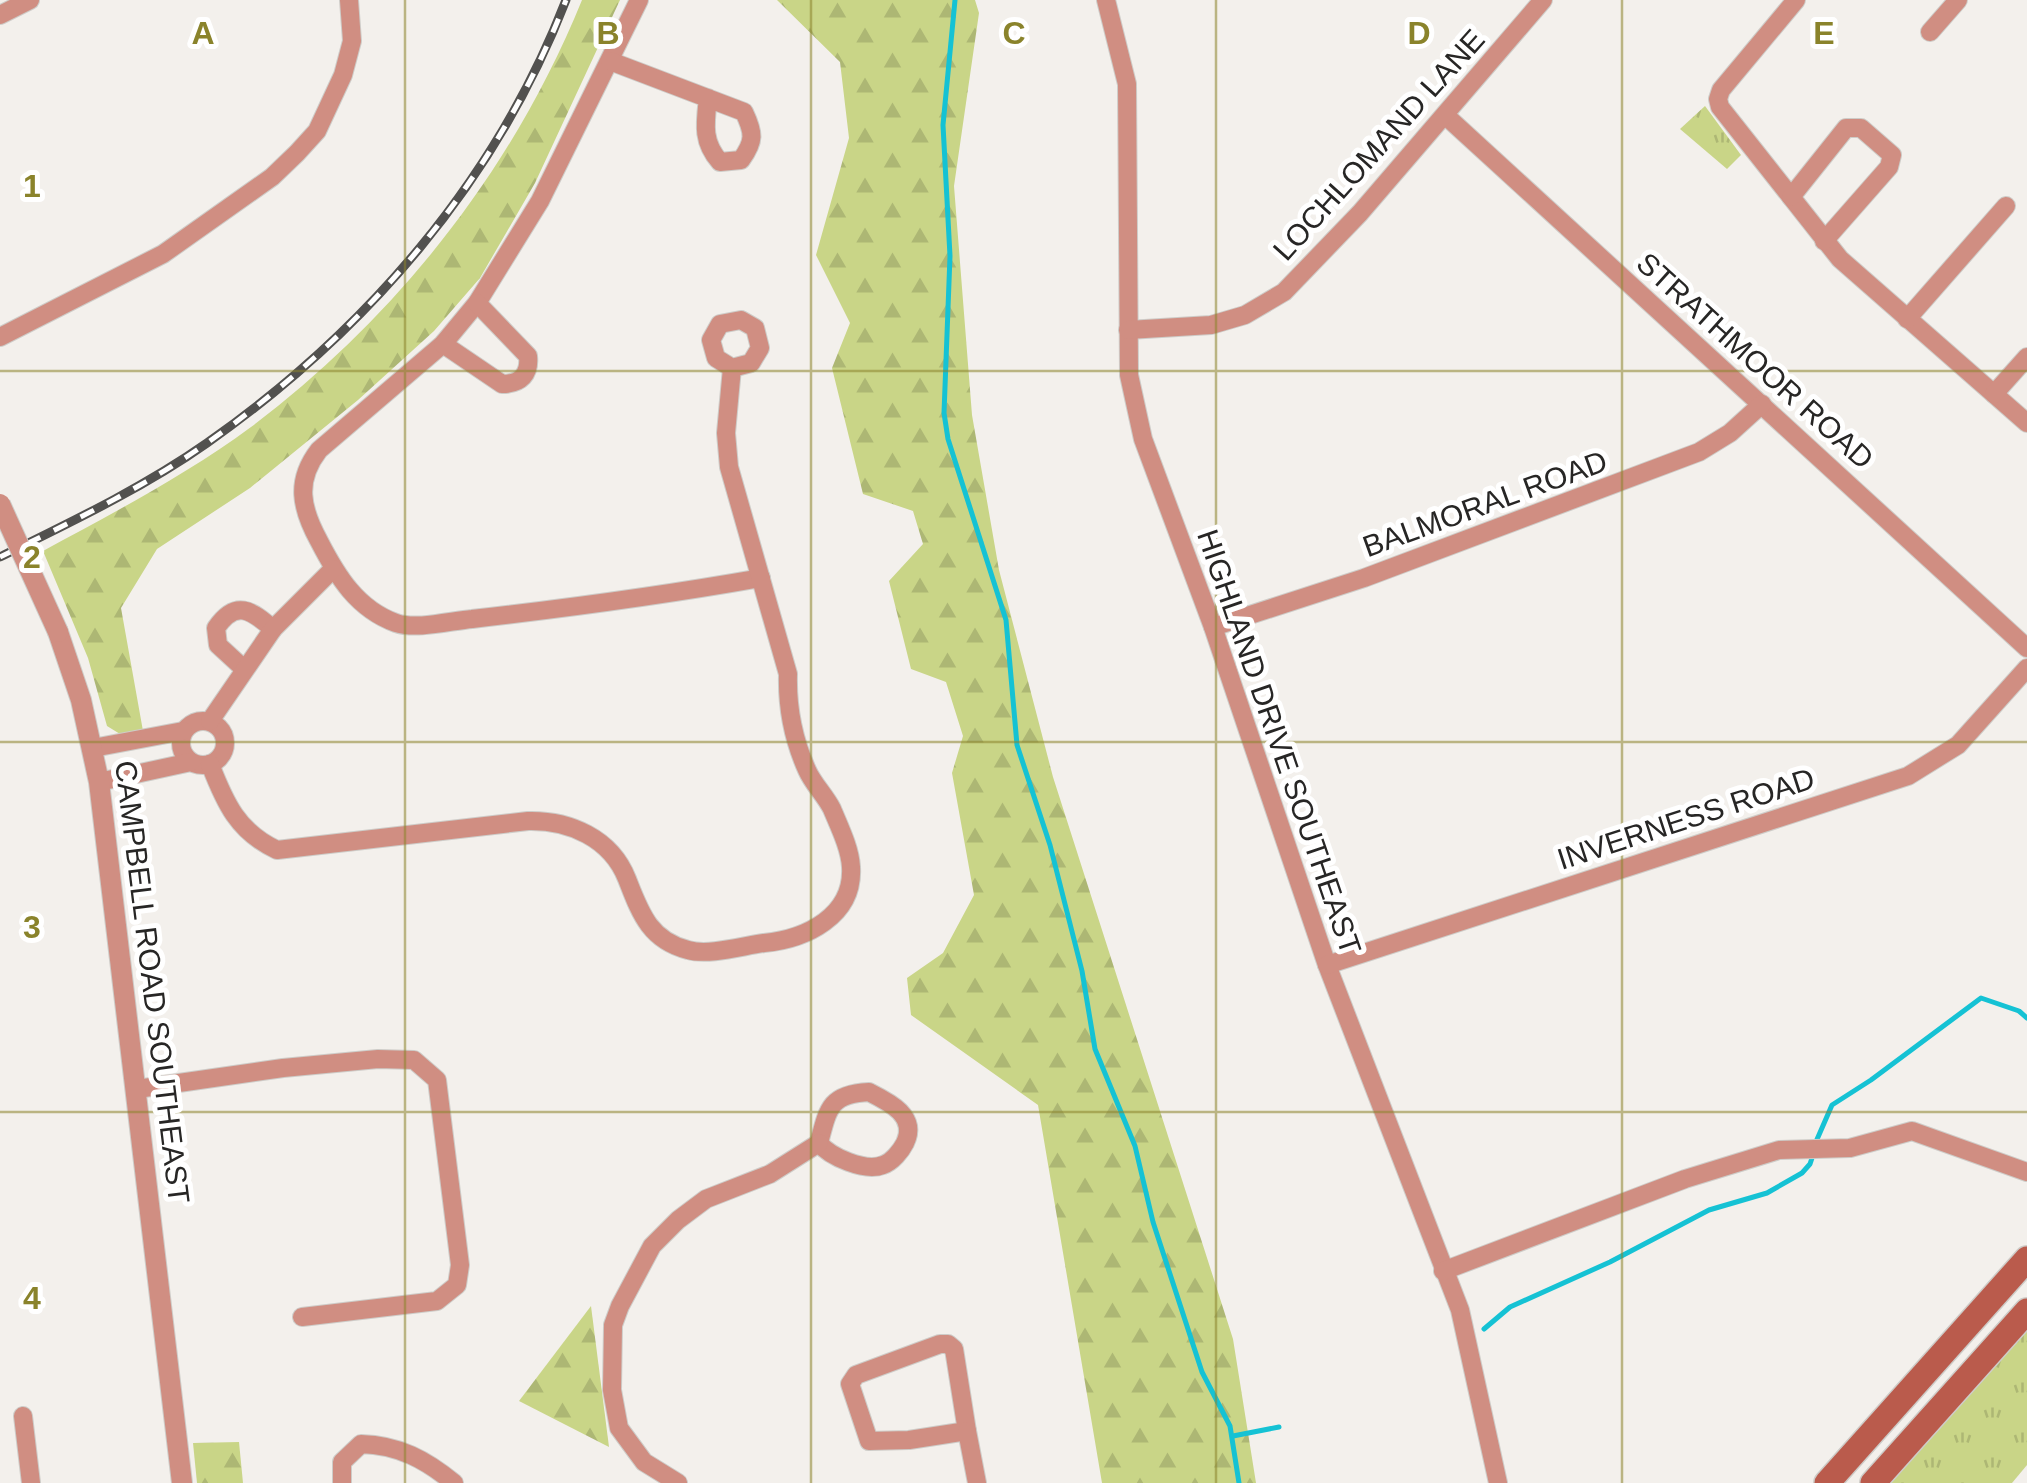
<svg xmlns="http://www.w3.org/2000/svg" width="2027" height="1483" viewBox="0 0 2027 1483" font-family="Helvetica,sans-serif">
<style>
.grass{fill:url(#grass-tufts)}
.forest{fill:url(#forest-firs)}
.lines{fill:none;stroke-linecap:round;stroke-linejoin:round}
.stream{stroke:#15c2d4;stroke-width:5}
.minor-casing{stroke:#ceccc8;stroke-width:20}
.tertiary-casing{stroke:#ceccc8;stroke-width:22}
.secondary-casing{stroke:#ceccc8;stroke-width:28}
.minor{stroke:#d08e82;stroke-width:18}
.tertiary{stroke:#d08e82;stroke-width:20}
.secondary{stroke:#ba5b4c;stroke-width:25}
.rail-casing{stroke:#52514f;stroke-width:9}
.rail{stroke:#fff;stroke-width:5;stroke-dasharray:15;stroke-linecap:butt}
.tertiary-bridge-casing{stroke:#ceccc8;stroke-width:22;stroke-linecap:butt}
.tertiary-bridge{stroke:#d08e82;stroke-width:20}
.grid{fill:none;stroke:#8a832b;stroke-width:2.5;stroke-opacity:0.55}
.labels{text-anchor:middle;stroke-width:10;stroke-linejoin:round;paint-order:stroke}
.street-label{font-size:30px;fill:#272625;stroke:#fff}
.grid-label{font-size:32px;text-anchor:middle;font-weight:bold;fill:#8a832b;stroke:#fff;stroke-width:10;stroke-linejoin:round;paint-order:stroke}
</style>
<defs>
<pattern id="grass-tufts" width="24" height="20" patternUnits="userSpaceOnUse" patternTransform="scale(2.5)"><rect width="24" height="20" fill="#c9d587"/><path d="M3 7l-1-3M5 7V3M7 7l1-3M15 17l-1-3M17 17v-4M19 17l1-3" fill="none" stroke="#adb774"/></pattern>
<pattern id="forest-firs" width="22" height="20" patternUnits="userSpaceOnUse" patternTransform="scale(2.5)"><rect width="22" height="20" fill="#c9d587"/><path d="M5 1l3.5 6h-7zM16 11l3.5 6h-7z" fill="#adb774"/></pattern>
</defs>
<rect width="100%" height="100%" fill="#f3f0ec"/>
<g class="grass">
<polygon points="1705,106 1741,155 1727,169 1680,129"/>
<polygon points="2027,1331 2027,1465 2012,1483 1890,1483"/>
</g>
<g class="forest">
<path d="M582,0h38l-85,183 -55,95 -46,53 -76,69 -108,88 -93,61 -36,59 22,123 -23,3 -13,-8 -19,-68 -45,-107c70,-38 143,-76 208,-124 146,-110 262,-257 331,-427z"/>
<polygon points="777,0 975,0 979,13 954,186 972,415 999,570 1053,777 1233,1339 1256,1483 1102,1483 1038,1105 911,1015 907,978 943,953 974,895 952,773 963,736 946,682 911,669 889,581 923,544 913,511 863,494 832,368 850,323 816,255 849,138 840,62"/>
<polygon points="591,1306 609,1447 519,1401"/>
<polygon points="239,1442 243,1483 197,1483 193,1443"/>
</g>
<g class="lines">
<g class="stream">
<polyline points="955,0 943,125 950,256 944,413 948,439 1006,620 1017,745 1050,845 1082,971 1095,1049 1135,1146 1153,1222 1202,1372 1230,1426 1239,1483"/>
<polyline points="1815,1144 1832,1105 1871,1080 1981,998 2019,1011 2027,1018"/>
<polyline points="1484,1329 1510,1307 1610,1262 1709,1210 1767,1193 1802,1173 1810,1164 1813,1155"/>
<polyline points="1233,1436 1279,1427"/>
</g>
<defs>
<g id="minor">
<path d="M639,0l-99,201 -63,102 -34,41 -124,106c-24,31 -18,58 0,91 18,35 38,68 77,82 20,7 54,-2 76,-4 96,-11 193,-24 289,-41"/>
<polyline points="1106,0 1127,84 1129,375 1143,439 1213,627 1327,965 1460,1310 1498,1483"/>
<polyline points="1796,0 1721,90 1718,99 1720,107 1840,259 2027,423"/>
<polyline points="0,15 30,0"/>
<polyline points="1930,32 1958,0"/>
<path d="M610,61l134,51c10,21 11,29 -3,48l-21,2c-18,-20 -15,-38 -12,-64"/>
<polyline points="1446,116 2027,648"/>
<polyline points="1791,197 1846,128 1861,128 1892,155 1889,167 1824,241"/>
<polyline points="1907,319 2006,206"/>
<polyline points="1128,330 1211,325 1245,315 1284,292 1360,213 1543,0"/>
<polyline points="0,337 163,254 272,177 297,153 317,131 343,75 352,41 349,0"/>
<path d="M443,344l59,40c19,0 28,-10 26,-28l-51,-53"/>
<polyline points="1994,394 2027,357"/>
<polyline points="1213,627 1364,578 1699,452 1730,433 1762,404"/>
<path d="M243,668l-25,-23 -2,-17c20,-29 35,-18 57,1"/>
<circle cx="203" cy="743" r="22"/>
<polyline points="210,721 273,629 333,569"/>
<polyline points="93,748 183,731"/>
<path d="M210,764c15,39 28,68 67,86l251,-29c41,-1 83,17 99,58 13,33 22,61 61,71 21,6 54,-4 76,-7 42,-4 90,-27 87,-76 -1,-19 -12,-41 -19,-58 -7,-14 -19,-25 -25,-39 -14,-31 -20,-62 -19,-96l-59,-207 -3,-34 6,-65 -16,-10 -5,-18 9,-16 21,-4 14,8 5,20 -9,15 -19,5"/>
<polyline points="99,782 191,762"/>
<polyline points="1327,965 1908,776 1958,745 2027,668"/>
<polyline points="137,1089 283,1068 378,1059 414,1060 437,1080 460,1265 457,1285 437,1301 302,1317"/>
<path d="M869,1092c20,10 49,24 36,51 -4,8 -13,19 -22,22 -18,7 -53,-8 -64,-22 9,-35 11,-49 50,-51z"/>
<polyline points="1443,1271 1685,1179 1779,1150 1850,1148 1912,1131 2027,1172"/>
<polygon points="940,1344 948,1344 954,1349 967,1431 909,1440 869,1441 850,1384 856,1375"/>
<polyline points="23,1416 31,1483"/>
<polyline points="967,1431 977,1483"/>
<path d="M342,1483v-21l19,-18c38,1 65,16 93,39"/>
<polyline points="678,1483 644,1462 619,1428 612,1390 613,1325 620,1306 652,1246 678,1220 706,1199 770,1174 819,1143"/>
</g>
<polyline id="tertiary" points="58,632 81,700 99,782 182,1483"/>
<g id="secondary">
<polyline points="1827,1483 2027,1259"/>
<polyline points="1873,1483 2027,1311"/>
</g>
</defs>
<use href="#minor" class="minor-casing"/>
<use href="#tertiary" class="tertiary-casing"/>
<use href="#secondary" class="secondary-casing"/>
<use href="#minor" class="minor"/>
<use href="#tertiary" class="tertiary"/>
<use href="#secondary" class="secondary"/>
<defs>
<path id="rail" d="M0,557c69,-34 143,-69 207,-114 158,-111 289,-261 359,-443"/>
</defs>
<use href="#rail" class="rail-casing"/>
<use href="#rail" class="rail"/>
<defs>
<polyline id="tertiary-bridge" points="0,504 58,632"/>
</defs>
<use href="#tertiary-bridge" class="tertiary-bridge-casing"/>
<use href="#tertiary-bridge" class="tertiary-bridge"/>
</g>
<path class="grid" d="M405,0v1483M811,0v1483M1216,0v1483M1622,0v1483M0,371h2027M0,742h2027M0,1112h2027"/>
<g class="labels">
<g class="street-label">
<text transform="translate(1379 145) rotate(-48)" y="10">LOCHLOMAND LANE</text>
<text transform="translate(1755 361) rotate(42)" y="10">STRATHMOOR ROAD</text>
<text transform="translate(1485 504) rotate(-20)" y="10">BALMORAL ROAD</text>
<text transform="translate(1279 742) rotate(71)" y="10">HIGHLAND DRIVE SOUTHEAST</text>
<text transform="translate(1686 819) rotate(-18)" y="10">INVERNESS ROAD</text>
<text transform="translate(152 982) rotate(83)" y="10">CAMPBELL ROAD SOUTHEAST</text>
</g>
</g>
<g class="grid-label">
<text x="203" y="44">A</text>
<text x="608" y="44">B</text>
<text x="1014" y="44">C</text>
<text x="1419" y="44">D</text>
<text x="1824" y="44">E</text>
<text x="32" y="197">1</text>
<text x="32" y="568">2</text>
<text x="32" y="938">3</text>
<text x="32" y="1309">4</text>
</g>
</svg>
